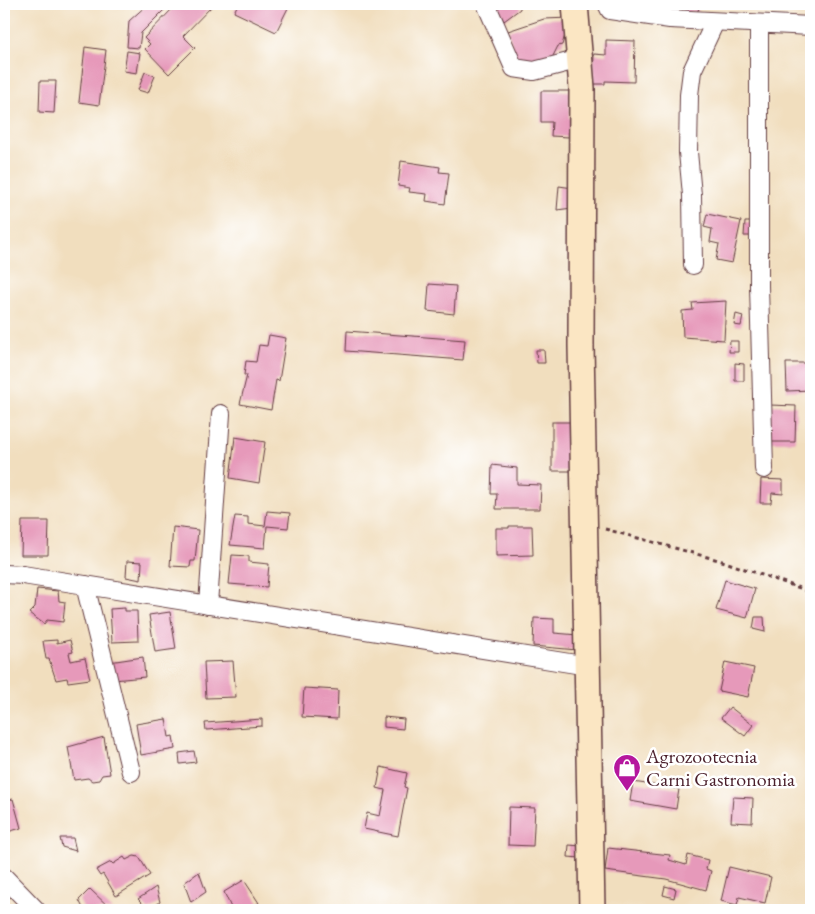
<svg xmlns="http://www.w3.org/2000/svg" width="815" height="914" viewBox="0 0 815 914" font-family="'EB Garamond',serif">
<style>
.building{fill:#e699ba}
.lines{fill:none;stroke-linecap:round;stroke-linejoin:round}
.street-casing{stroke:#633c41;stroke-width:20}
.secondary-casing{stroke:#633c41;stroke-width:28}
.path{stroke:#633c41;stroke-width:3;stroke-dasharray:4 4;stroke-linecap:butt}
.street{stroke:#fff;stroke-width:18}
.secondary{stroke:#fbe6c3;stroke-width:25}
.labels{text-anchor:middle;stroke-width:5;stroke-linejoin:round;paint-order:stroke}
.poi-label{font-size:20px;fill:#4a1f2b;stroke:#fff;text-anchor:start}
</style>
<rect width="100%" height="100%" fill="#fff"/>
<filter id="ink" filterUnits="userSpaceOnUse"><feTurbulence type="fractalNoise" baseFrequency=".02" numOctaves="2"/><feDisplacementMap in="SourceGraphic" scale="10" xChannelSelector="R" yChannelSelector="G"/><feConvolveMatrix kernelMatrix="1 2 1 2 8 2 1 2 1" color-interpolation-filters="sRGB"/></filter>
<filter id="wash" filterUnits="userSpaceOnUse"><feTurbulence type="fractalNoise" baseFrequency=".0096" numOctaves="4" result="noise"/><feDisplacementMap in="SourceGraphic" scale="20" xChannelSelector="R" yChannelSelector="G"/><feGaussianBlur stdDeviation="1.12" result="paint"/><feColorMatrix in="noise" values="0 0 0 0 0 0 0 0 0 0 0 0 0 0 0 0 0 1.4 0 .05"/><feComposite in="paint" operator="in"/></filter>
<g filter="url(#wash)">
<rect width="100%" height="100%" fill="#f1debe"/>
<g id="blocks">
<g class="building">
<polygon points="148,4 170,4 141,33 139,48 127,47 129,21"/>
<polygon points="172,4 213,5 183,36 195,48 169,74 145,49 150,44 144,38 175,6"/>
<polygon points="238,4 290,4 276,32 234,12"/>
<polygon points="495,4 520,4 520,9 504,21"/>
<polygon points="680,4 707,4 699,8 697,13 692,11 685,15"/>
<polygon points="570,18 562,45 558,46 549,64 516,61 508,31 544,19"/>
<polygon points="606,40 635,41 634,82 605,81 605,84 593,84 594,54 606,55"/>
<polygon points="85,47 106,50 99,105 79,102"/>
<polygon points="127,51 140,53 137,73 124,71"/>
<polygon points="145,72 155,76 148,93 138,90"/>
<polygon points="40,81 56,81 54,113 39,112"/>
<polygon points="541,91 570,91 569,118 574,118 573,135 569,135 569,137 551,136 552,122 541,122"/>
<polygon points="401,161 440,167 439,172 449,173 445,204 426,201 427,194 409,192 410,188 398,186"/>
<polygon points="559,186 573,188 572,208 557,210"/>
<polygon points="707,214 741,221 732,263 716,260 719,244 710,242 712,229 704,227"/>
<polygon points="745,222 754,222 754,236 744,236"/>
<polygon points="429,284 456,286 454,314 427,311"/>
<polygon points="726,301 724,340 683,337 682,311 693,310 692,303"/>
<polygon points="736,314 743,316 741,326 734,325"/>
<polygon points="347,331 465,340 463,360 346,351"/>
<polygon points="269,335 286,338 279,381 276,380 271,410 240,404 247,375 244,375 246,361 256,362 259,345 267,346"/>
<polygon points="730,341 738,341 738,352 729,352"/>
<polygon points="536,350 544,350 545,363 537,363"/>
<polygon points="735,363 744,364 744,381 735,381"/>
<polygon points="786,363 811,363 811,390 787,391"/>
<polygon points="770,405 796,406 795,442 770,442"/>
<rect x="552" y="422" width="24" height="49"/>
<polygon points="235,437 265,442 259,483 230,478"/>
<polygon points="492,465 517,468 517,484 541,485 540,509 496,509 497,494 491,494"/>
<polygon points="761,479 783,480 783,494 772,493 771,503 760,503"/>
<polygon points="267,511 290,513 288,528 267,526 265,548 230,545 235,516 248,517 248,524 265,526"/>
<polygon points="22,521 49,521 48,555 21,555"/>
<polygon points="509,526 532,526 533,555 496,556 496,528 509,528"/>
<polygon points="173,527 198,530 195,561 191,561 190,567 170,566"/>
<polygon points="232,555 249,556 249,562 269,564 267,587 229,584"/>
<polygon points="127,561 142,562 141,580 126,577"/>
<polygon points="725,580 755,589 747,618 716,610"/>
<polygon points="37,589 58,591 59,601 65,602 63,622 47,620 44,624 29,613 35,607"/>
<polygon points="125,608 125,611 137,611 138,641 112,642 110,609"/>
<polygon points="170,612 176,649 155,652 149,615"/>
<polygon points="755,617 764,617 765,632 753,629"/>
<polygon points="534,618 554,619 554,633 578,635 577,650 533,646"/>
<polygon points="57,640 57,643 70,640 73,652 69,653 71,661 85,658 90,679 68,682 67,678 56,680 49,659 46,659 43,641"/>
<polygon points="143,657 145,677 113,680 109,662"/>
<polygon points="233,661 236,697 206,698 204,662"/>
<polygon points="725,662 754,668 748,697 719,691"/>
<polygon points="304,688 338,690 337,719 302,717"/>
<polygon points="730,707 753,725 745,736 721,718"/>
<polygon points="384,717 404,719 403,729 384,727"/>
<polygon points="166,719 169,737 173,736 175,749 141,755 136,724"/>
<polygon points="262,719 262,726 206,730 205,723"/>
<polygon points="104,737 110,774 102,775 99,780 92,781 88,778 74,780 68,747"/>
<polygon points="194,751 196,762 180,764 179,753"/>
<polygon points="381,767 407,773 404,787 407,788 398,836 364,829 367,813 380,816 385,790 377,788"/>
<polygon points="633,782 679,789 676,809 630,801"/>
<polygon points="733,797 753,798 752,823 731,822"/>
<polygon points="13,799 21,828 4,833 4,801"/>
<polygon points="509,807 535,808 533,846 508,845"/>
<polygon points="60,838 73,838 76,851 62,847"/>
<polygon points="569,845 581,846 580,858 568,857"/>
<polygon points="608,848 670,855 669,860 686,865 688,855 708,860 706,869 711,871 706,890 666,879 605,871"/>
<polygon points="134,856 139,857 150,875 116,896 103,874 100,876 96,870 111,862 113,864 124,857 126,860"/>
<polygon points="729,867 771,877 765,903 739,897 737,905 721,901"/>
<polygon points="199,872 206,892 191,902 184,883"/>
<polygon points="244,880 259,903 244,910 232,910 224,892"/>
<polygon points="665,886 676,889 674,898 663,895"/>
<polygon points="156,887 160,902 149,910 138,899"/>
<polygon points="90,889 112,910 85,910 83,908 79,900"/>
</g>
</g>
</g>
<g filter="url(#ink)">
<use href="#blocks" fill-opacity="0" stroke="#633c41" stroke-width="1"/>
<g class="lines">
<defs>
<g id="street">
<polyline points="486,4 514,68 534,71 580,59"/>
<polyline points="607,4 610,10 670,19 811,26"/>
<polyline points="759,24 759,286 764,469"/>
<polyline points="693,265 692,195 688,152 689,95 692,71 715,22"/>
<polyline points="4,574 23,575 588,666"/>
<polyline points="85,585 131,772"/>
<polyline points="208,605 221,414"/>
<polyline points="4,877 36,910"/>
</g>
<polyline id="secondary" points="575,4 582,88 581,346 592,910"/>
</defs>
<use href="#street" class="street-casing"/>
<use href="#secondary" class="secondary-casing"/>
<polyline class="path" points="605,529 722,561 811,592"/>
<use href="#street" class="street"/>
<use href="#secondary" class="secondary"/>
</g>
</g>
<defs>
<symbol id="shop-pin" viewBox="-11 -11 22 30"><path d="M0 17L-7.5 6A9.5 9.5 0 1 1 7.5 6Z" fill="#b5179e" stroke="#fff"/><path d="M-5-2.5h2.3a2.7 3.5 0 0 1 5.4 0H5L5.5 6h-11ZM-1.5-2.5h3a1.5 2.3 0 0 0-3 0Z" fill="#fff"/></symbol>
</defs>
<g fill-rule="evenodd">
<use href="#shop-pin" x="611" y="752" width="32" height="43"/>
</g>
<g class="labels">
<g class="poi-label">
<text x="646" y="763">Agrozootecnia<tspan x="646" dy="23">Carni Gastronomia</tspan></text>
</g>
</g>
<rect width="815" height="914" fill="none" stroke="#fff" stroke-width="20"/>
</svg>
